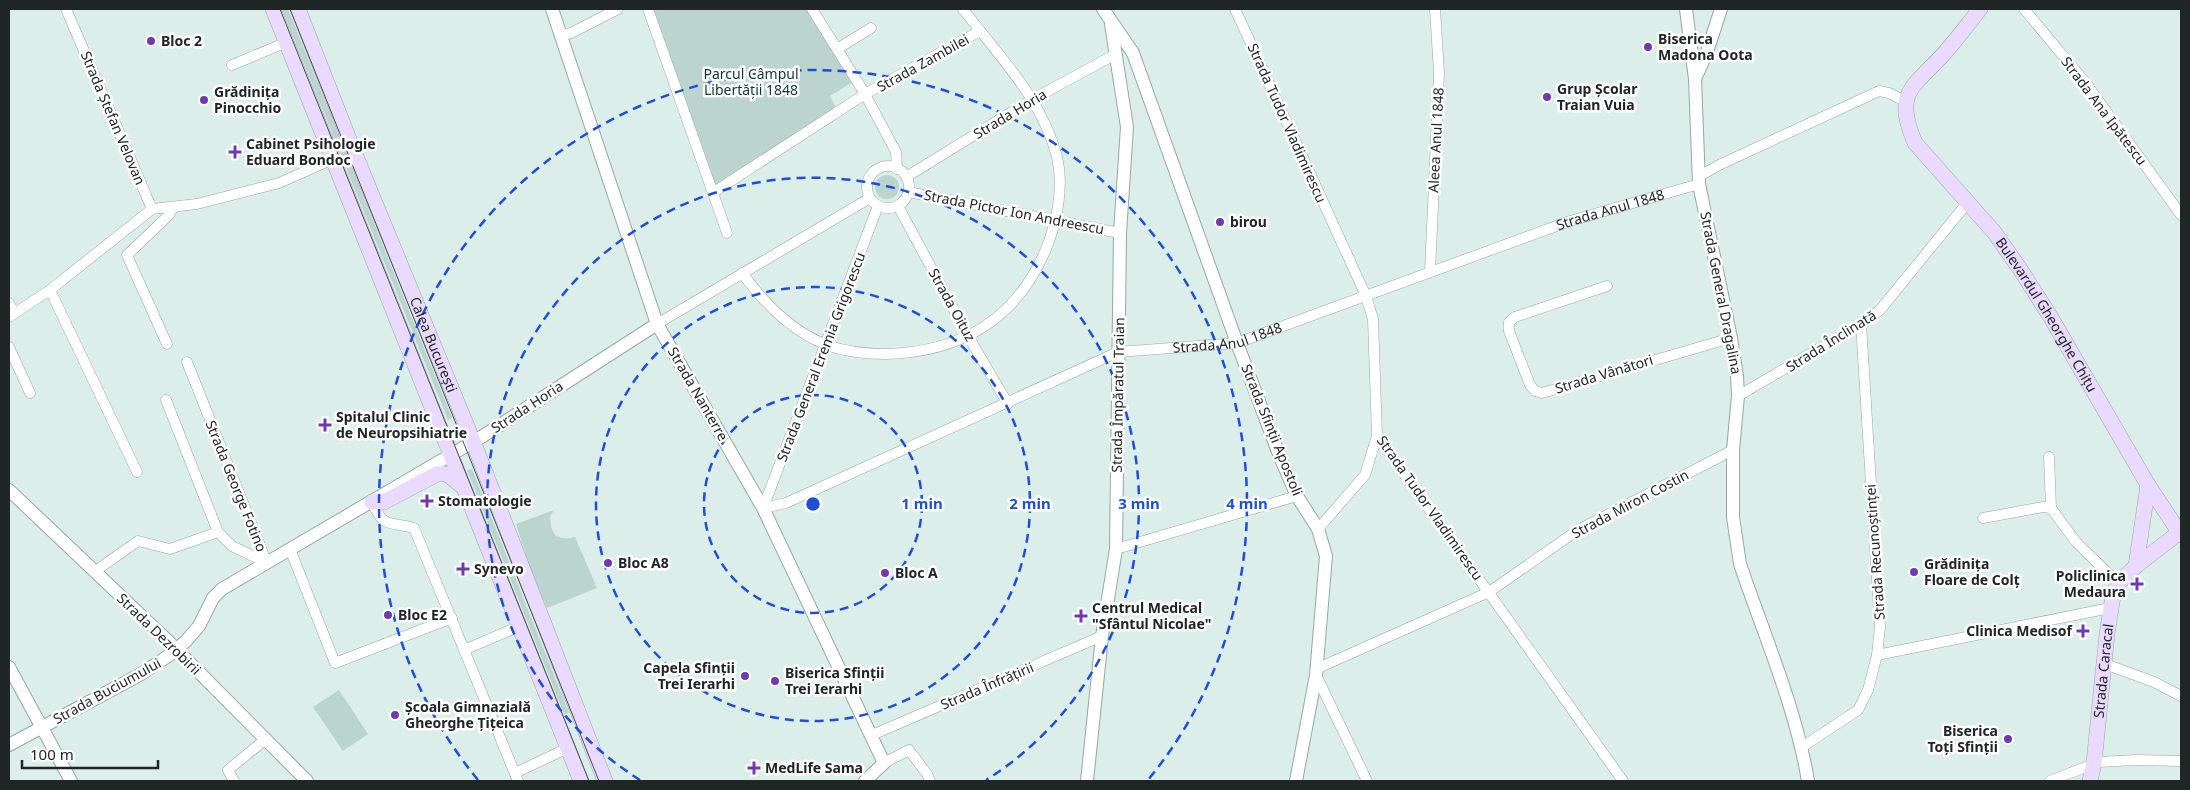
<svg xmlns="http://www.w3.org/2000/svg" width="2190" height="790" viewBox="0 0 2190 790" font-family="'Noto Sans',sans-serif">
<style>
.green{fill:#bbd4ce}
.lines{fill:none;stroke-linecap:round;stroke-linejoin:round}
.minor-casing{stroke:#97a7a3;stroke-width:11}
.tertiary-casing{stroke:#97a7a3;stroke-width:14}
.secondary-casing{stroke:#97a7a3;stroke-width:16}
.minor{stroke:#fff;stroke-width:10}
.tertiary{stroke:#fff;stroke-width:12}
.secondary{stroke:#eadaff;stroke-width:15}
.tram{stroke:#454d4c;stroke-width:1}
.ring{fill:none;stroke:#1d4ed8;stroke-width:2.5;stroke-dasharray:9 6}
.poi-dot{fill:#7139b0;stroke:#fff;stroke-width:2}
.labels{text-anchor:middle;stroke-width:5;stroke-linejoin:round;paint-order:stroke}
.poi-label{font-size:14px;font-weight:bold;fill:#202625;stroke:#fff;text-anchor:start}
.street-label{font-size:14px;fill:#202625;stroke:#fff}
.park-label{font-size:14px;fill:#113630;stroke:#fff}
.centre{fill:#1d4ed8;stroke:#fff;stroke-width:2.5}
.ring-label{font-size:15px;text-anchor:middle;font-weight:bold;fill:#1d4ed8;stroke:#fff;stroke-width:5;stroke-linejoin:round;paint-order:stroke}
</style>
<rect width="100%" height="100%" fill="#dceeea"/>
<g class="green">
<polygon points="282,9 288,9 452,418 448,420"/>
<polygon points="648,9 812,9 856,80 830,96 838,112 714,192"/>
<circle cx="887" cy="187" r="12"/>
<polygon points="472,469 569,713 564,714 467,470"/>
<path d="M554,510l-4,7c1,19 7,24 25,20l22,51 -50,20 -18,-43 -13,-41z"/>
<polygon points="339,690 368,734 343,751 313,707"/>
</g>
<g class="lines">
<defs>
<g id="minor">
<polyline points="66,9 152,209"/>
<polyline points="648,9 727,233"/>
<polyline points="812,9 865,94 896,152 897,169"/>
<polyline points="1235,9 1366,296 1373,319 1377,436 1623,781"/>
<polyline points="2024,9 2085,82 2181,215"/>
<polyline points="561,35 571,33 618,9"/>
<polyline points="837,49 871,28"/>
<polyline points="232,65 287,42"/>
<circle cx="888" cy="187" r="21"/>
<polyline points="906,177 1033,99 1116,54"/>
<polyline points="1698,177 1719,165 1879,91 1889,93 1905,101"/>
<polyline points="714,192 865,94 980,31"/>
<polyline points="908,192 1120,233"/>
<polyline points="898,206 968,336 1008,404"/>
<polyline points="152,209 197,204 279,183 333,159"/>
<polyline points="1430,272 1439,73 1435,9"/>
<path d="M742,273c22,30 50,59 85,72 19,7 40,9 59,9 75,-2 131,-35 160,-105 11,-27 18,-62 11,-92 -14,-57 -59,-102 -94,-148"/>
<polyline points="1607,286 1515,317 1509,322 1509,331 1530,385 1535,391 1542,393 1731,338"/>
<polyline points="50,290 137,472"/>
<polyline points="9,303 14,313"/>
<polyline points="9,317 50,290 152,209"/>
<polyline points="657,324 870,198"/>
<polyline points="167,344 127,255 168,216 173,208"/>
<polyline points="9,347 30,393"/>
<polyline points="187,362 267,563"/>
<polyline points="1738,396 1861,324 1880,310 1968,202"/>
<polyline points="166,400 218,532 232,546 267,563"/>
<polyline points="2049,457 2051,508"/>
<path d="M372,502c12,27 16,19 42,26l104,253"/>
<path id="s1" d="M763,508l23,-5 332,-151 119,-9 333,-122 129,-37"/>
<polyline points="763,508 878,206"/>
<polyline points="1983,518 2043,507 2051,508 2076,542 2118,583"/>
<polyline points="1318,529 1365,475 1377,436"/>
<polyline points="290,549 335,663 452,618"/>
<polyline points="1116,549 1297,496"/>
<polyline points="94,572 138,541 170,549 218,532"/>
<polyline points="464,650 520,626"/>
<polyline points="1877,655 2110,608"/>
<polyline points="2105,664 2154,682 2181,696"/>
<polyline points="1316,669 1489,592 1578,530 1733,450"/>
<polyline points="1316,675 1367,781"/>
<polyline points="872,735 1102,636"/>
<polyline points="1802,747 1858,710 1868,690 1877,655 1880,627 1861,324"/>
<polyline points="884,763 909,750 927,774 930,781"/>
<polyline points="515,773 568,748"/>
<polyline points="234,781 228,770 266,739"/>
<polyline points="2050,781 2098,762 2136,760 2181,761"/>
</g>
<g id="tertiary">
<polyline points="552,9 657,324 763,508 884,763 865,781"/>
<polyline points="1103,9 1133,53 1237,343 1280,457 1297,496 1318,529 1326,556 1316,675 1296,781"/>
<path d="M1686,9l9,70 4,105 32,154 6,38 1,20 -5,54v67l7,47c24,71 56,144 68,217"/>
<polyline points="1695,79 1707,52 1721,9"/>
<polyline points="9,490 167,640 307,781"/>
<polyline points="9,667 71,781"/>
<polyline points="9,745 141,674 171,654 186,641 199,626 213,598 222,589 483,436 657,324"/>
<polyline points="1087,781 1102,636 1116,549 1120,233 1127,127 1111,24"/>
</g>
<g id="secondary">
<polyline points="273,9 581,781"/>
<path id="s2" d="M298,9l54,138 121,294 132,340"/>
<path id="s3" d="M1980,9c-13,16 -25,33 -39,48 -32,33 -46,38 -26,86l79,89 26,37 30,47 98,169 33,50"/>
<polyline points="372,502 384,502 437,474 447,474 463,487"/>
<polyline points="2136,566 2148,485"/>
<path id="s4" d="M2090,781l4,-18 13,-129 6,-38 5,-13 18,-17 45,-35"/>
</g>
</defs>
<use href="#minor" class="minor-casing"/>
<use href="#tertiary" class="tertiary-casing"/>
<use href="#secondary" class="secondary-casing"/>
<use href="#minor" class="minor"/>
<use href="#tertiary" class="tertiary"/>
<use href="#secondary" class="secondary"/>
<g class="tram">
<polyline points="280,9 589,781"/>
<polyline points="290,9 599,781"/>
</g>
</g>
<g class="ring">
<circle cx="813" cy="504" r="109"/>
<circle cx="813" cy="504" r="217"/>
<path d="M640 780A326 326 0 1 1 986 780"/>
<path d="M478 780A434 434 0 1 1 1148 780"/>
</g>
<g class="poi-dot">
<circle cx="151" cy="41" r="5"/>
<circle cx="1648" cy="47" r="5"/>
<circle cx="1547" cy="97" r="5"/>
<circle cx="204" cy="100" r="5"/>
<path d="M232.5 144.5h5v5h5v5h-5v5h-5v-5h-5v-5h5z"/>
<circle cx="1220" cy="222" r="5"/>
<path d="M322.5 417.5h5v5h5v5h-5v5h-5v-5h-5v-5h5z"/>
<path d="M424.5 493.5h5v5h5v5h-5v5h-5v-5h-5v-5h5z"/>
<circle cx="608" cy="563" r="5"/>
<path d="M460.5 561.5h5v5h5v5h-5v5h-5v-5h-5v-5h5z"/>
<circle cx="1914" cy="572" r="5"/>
<circle cx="885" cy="573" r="5"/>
<path d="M2134.5 576.5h5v5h5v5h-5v5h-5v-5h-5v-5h5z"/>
<circle cx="388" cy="615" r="5"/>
<path d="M1078.5 608.5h5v5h5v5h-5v5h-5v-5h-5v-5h5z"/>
<path d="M2080.5 623.5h5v5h5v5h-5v5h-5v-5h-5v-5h5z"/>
<circle cx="745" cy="676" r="5"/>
<circle cx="775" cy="681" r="5"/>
<circle cx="395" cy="715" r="5"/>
<circle cx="2008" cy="739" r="5"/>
<path d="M751.5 760.5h5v5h5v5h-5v5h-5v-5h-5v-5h5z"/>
</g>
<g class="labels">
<g class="poi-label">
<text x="1658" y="44">Biserica<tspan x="1658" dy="16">Madona Oota</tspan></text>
<text x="161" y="46">Bloc 2</text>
<text x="1557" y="94">Grup Școlar<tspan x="1557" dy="16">Traian Vuia</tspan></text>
<text x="214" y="97">Grădinița<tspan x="214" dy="16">Pinocchio</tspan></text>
<text x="246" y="149">Cabinet Psihologie<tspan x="246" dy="16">Eduard Bondoc</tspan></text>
<text x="1230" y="227">birou</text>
<text x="336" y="422">Spitalul Clinic<tspan x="336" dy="16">de Neuropsihiatrie</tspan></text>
<text x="438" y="506">Stomatologie</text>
<text x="618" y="568">Bloc A8</text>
<text x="1924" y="569">Grădinița<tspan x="1924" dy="16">Floare de Colț</tspan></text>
<text x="474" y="574">Synevo</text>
<text x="895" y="578">Bloc A</text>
<text x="2126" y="581" text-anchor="end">Policlinica<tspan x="2126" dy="16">Medaura</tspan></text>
<text x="1092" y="613">Centrul Medical<tspan x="1092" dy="16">"Sfântul Nicolae"</tspan></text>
<text x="398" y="620">Bloc E2</text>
<text x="2072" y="636" text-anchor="end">Clinica Medisof</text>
<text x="735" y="673" text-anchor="end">Capela Sfinții<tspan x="735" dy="16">Trei Ierarhi</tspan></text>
<text x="785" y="678">Biserica Sfinții<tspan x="785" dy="16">Trei Ierarhi</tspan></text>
<text x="405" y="712">Școala Gimnazială<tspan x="405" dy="16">Gheorghe Țițeica</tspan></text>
<text x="1998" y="736" text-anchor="end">Biserica<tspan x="1998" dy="16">Toți Sfinții</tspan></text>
<text x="765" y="773">MedLife Sama</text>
</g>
<g class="street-label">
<text transform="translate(923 63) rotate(-29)" y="5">Strada Zambilei</text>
<text transform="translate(2104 111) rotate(53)" y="5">Strada Ana Ipătescu</text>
<text transform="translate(1010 114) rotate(-31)" y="5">Strada Horia</text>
<text transform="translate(113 118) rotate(67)" y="5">Strada Ștefan Velovan</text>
<text transform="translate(1287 123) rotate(66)" y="5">Strada Tudor Vladimirescu</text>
<text transform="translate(1436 140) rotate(-87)" y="5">Aleea Anul 1848</text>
<text dy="5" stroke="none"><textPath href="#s1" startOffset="904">Strada Anul 1848</textPath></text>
<text transform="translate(1014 212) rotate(11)" y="5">Strada Pictor Ion Andreescu</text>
<text transform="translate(1721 293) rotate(79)" y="5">Strada General Dragalina</text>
<text transform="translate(952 305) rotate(61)" y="5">Strada Oituz</text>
<text dy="5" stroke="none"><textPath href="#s3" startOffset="379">Bulevardul Gheorghe Chițu</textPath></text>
<text dy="5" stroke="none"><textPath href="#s1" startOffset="499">Strada Anul 1848</textPath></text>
<text transform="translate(1831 341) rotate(-32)" y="5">Strada Înclinată</text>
<text dy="5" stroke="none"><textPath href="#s2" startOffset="362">Calea București</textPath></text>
<text transform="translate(821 357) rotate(-69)" y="5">Strada General Eremia Grigorescu</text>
<text transform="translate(1604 374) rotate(-17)" y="5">Strada Vânători</text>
<text transform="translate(698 394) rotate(60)" y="5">Strada Nanterre</text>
<text transform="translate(1118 395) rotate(-89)" y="5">Strada Împăratul Traian</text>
<text transform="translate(527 407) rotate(-33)" y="5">Strada Horia</text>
<text transform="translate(1272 430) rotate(68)" y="5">Strada Sfinții Apostoli</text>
<text transform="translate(236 486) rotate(68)" y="5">Strada George Fotino</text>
<text transform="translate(1630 504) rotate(-28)" y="5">Strada Miron Costin</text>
<text transform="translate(1430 508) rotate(55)" y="5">Strada Tudor Vladimirescu</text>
<text transform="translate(1875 552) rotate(-94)" y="5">Strada Recunoștinței</text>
<text transform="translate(159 634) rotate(44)" y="5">Strada Dezrobirii</text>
<text dy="5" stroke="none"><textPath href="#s4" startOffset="111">Strada Caracal</textPath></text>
<text transform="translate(987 686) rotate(-23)" y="5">Strada Înfrățirii</text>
<text transform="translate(107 691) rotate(-29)" y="5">Strada Buciumului</text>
</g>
<g class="park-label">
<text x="751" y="79">Parcul Câmpul<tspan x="751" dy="16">Libertății 1848</tspan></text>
</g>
</g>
<circle cx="813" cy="504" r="8" class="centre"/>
<g class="ring-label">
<text x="922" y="509">1 min</text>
<text x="1030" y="509">2 min</text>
<text x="1139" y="509">3 min</text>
<text x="1247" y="509">4 min</text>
</g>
<rect width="2190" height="790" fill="none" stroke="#202625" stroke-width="20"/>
<path d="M22 760v8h136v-8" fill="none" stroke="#202625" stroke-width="2.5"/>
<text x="30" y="760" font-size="15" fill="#202625" stroke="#ffffff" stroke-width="4" paint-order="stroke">100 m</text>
</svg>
